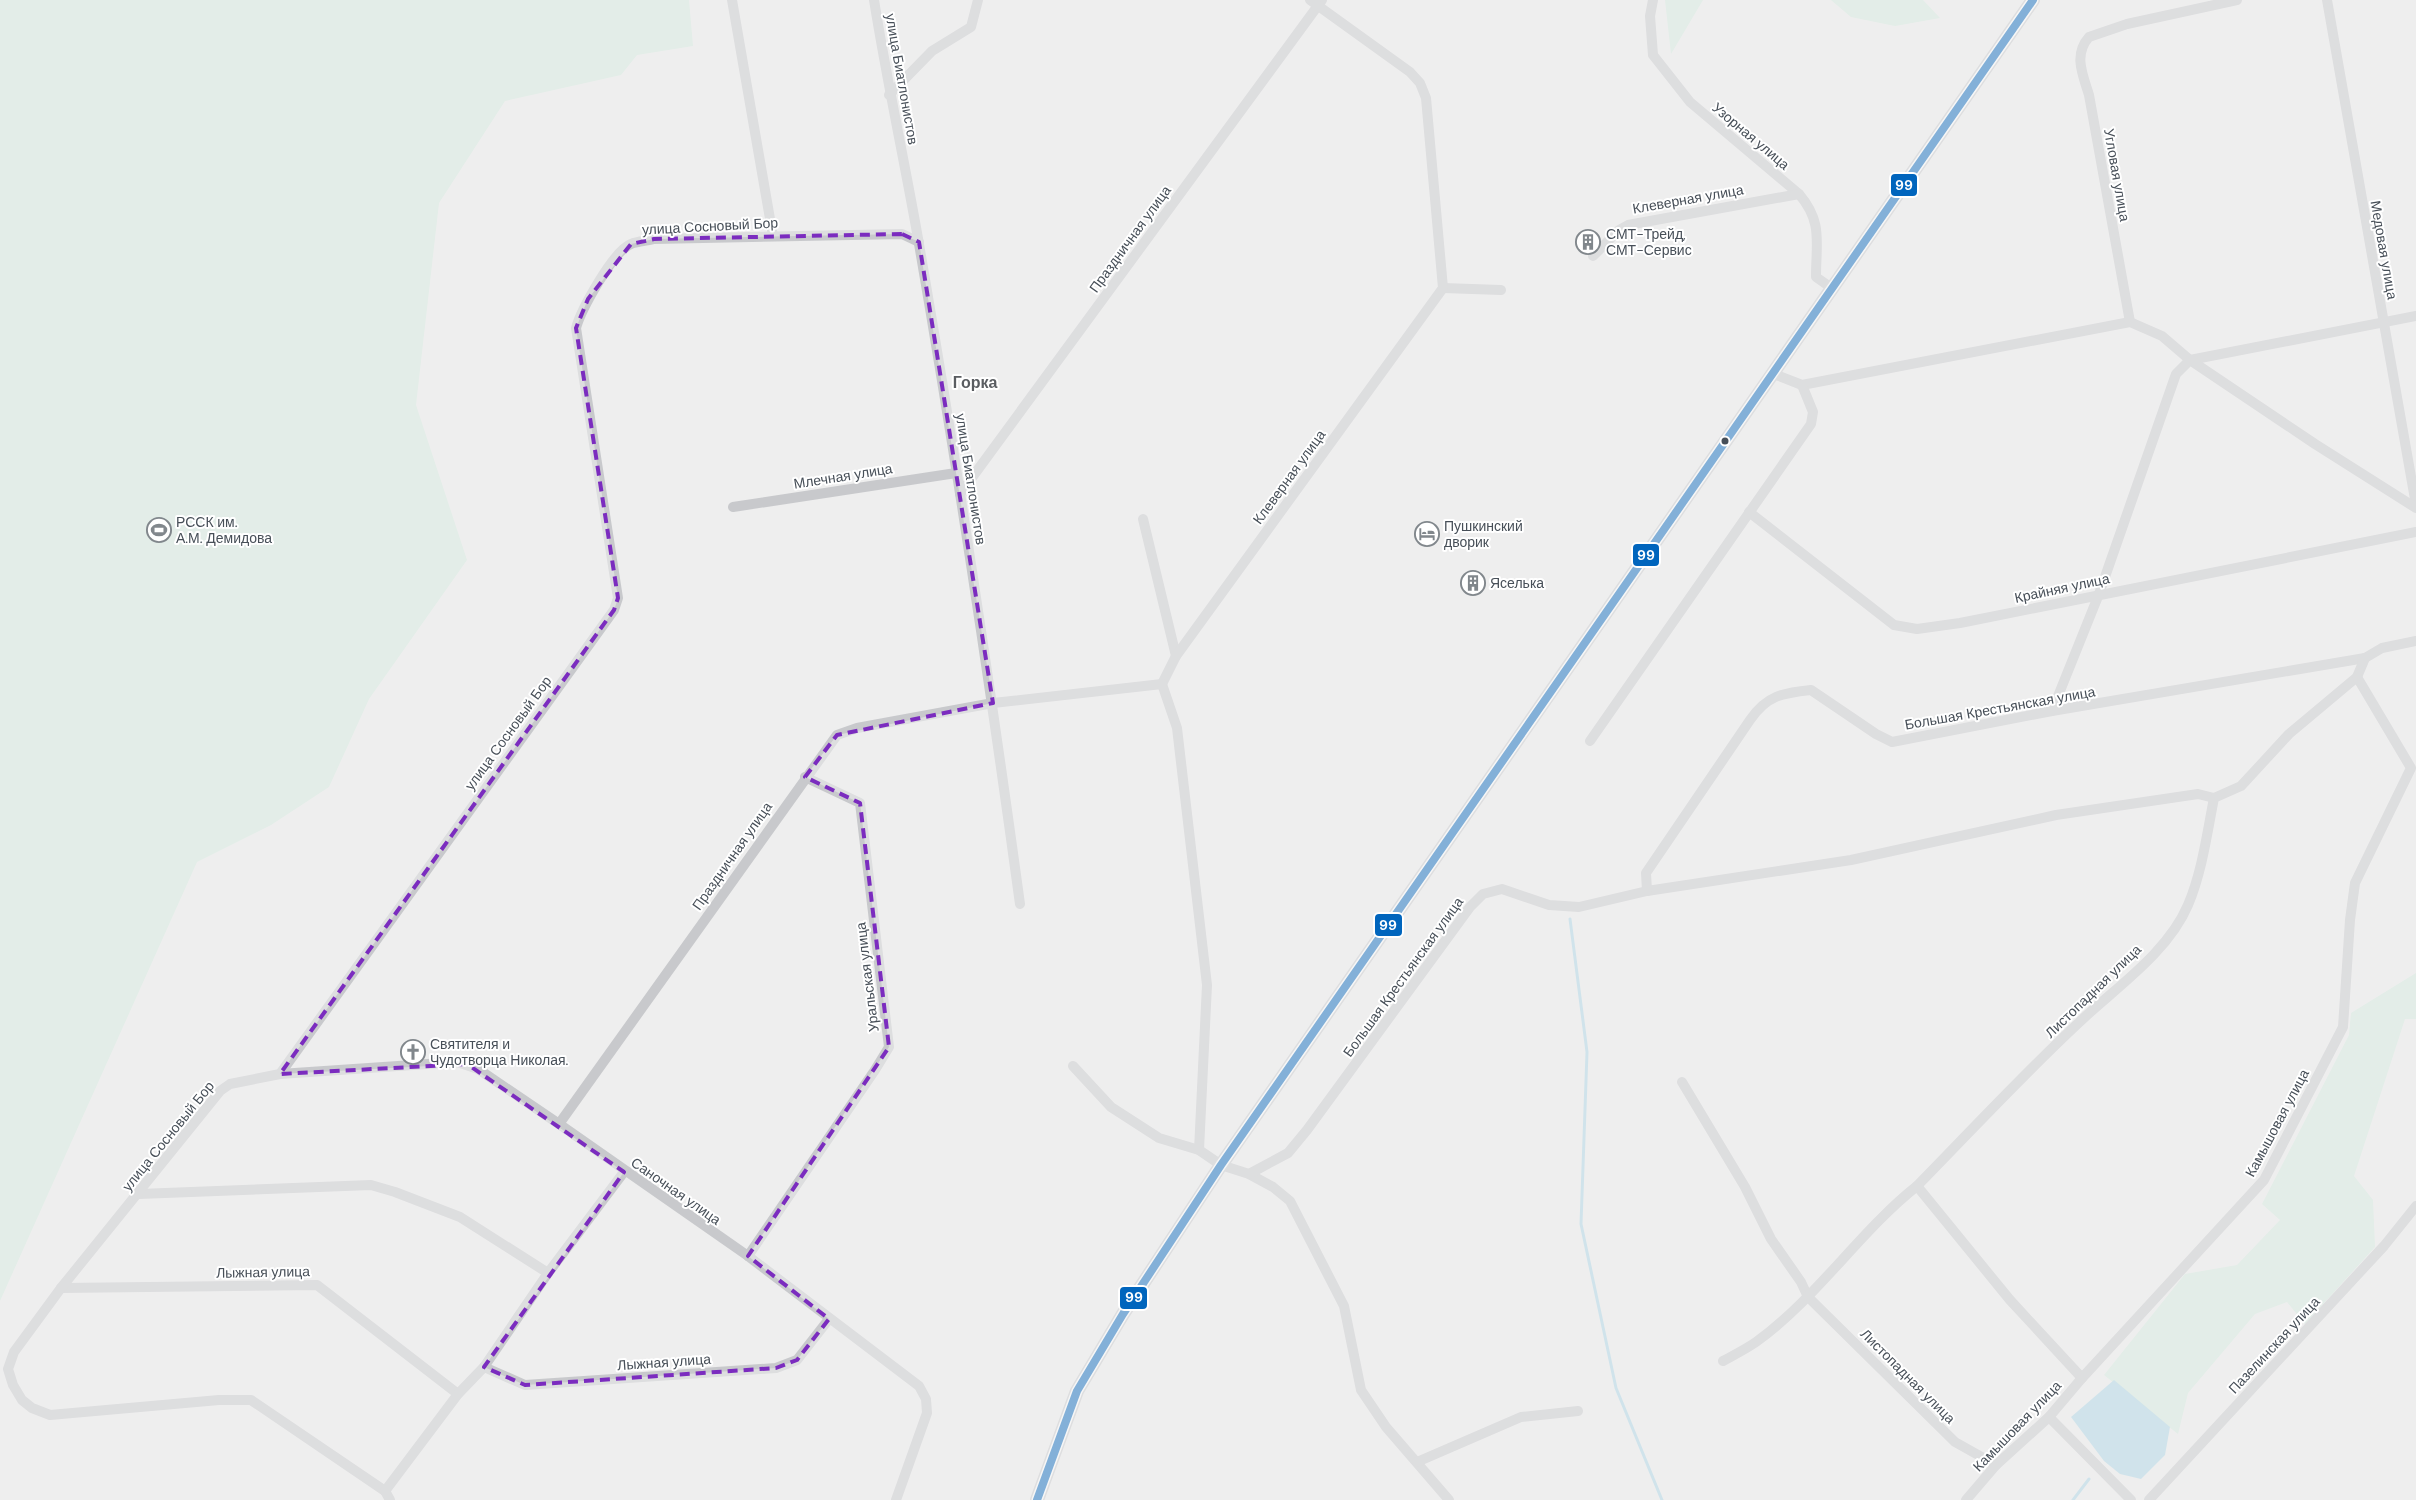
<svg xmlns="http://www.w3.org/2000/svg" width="2416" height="1500" viewBox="0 0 2416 1500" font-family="'DM Sans',sans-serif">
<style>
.green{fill:#d4ecdf}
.water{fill:#acd6e6}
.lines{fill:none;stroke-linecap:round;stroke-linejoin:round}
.stream{stroke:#acd6e6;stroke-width:3}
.street{stroke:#c8c9cc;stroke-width:10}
.secondary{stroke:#c9cacd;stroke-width:14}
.bus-1-casing{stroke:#fff;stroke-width:11}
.bus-1{stroke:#0065bd;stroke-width:8}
.marked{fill:none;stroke:#7b2cbf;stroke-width:4;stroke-dasharray:10 6;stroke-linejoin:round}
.bus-dot{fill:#474f58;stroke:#fff;stroke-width:2}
.labels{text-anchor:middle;stroke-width:4;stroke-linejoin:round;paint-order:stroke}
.street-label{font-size:14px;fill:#474f58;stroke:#fff}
.poi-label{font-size:14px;fill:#474f58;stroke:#fff;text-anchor:start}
.quarter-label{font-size:16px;font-weight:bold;fill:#5a5d61;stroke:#fff}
.line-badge{stroke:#fff;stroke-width:2}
.badge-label{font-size:14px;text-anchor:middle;font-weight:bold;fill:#fff}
</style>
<rect width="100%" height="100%" fill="#eee"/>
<g class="green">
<polygon points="0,0 689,0 693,46 637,55 621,75 505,101 439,203 416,405 467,560 369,699 329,787 271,825 197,862 0,1301"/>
<polygon points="1665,0 1703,0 1671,54"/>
<polygon points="1831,0 1923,0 1940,18 1895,26 1851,17"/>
<polygon points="2416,973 2416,1019 2405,1019 2354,1176 2373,1200 2375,1247 2305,1324 2287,1302 2255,1314 2188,1393 2178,1434 2104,1375 2185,1274 2237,1265 2280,1220 2262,1204 2349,1035 2351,1013"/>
</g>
<polygon class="water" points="2114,1380 2170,1427 2165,1455 2141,1479 2120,1474 2104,1461 2071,1417"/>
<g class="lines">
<g class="stream">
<polyline points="1570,919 1587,1052 1581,1224 1616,1388 1662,1500"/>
<polyline points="2073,1500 2089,1479"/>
</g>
<g class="street">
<polyline points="732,0 773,236"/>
<path d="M874,0c13,82 31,163 45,244 38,220 71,440 101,660"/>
<path d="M1653,0l-3,16 3,39 37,47 109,92c24,28 17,48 17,83l17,12"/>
<polyline points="2327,0 2416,505"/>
<polyline points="889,95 932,51 971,27 978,0"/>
<polyline points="1593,256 1619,230 1628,225 1799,194"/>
<polyline points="1443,288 1501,290"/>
<path d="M2130,322l-41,-227c-6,-20 -16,-40 0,-58l38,-13 110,-24"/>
<polyline points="1774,374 1802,385 2130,322 2162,336 2190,360 2416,316"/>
<polyline points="960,494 1322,0"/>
<polyline points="733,507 956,473"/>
<polyline points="1749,512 1894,625 1917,629 1960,623 2416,532"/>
<polyline points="1143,519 1176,656"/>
<polyline points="1162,684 1176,656 1443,288 1426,98 1420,83 1410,72 1310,0"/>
<polyline points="1162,684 1177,728 1207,985 1199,1150"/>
<polyline points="2052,711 2099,594 2176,374 2190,360 2315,444 2416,508"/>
<polyline points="1590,741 1811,424 1813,412 1802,385"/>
<polyline points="1647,891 1851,860 2056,815 2198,794 2214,798"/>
<polyline points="1073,1066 1111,1107 1159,1138 1199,1150 1221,1165 1249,1174 1273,1187 1290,1201 1344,1306 1361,1390 1386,1427 1449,1500"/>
<polyline points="280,1074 457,1062 478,1069 559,1124 748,1256 919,1386 926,1399 927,1413 896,1500"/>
<polyline points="1682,1082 1745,1187 1771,1239 1801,1282 1808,1297 1955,1442 1996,1465"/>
<polyline points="559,1124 837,735 857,728 993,703 1162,684"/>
<path d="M1249,1174l39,-21 19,-23 163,-223 13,-13 19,-5 47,16 30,2 68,-16 -1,-18 104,-153c17,-25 33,-27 61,-30l65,44 16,8 160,-31 313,-53 17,-10 34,-7"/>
<polyline points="1917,1186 2010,1300 2082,1378"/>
<polyline points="139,1194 371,1185 395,1192 460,1217 548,1273"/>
<polyline points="748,1256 875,1070 889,1047 860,803 805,777"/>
<polyline points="61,1288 317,1285 458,1394"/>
<path d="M1723,1361c11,-6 23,-12 33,-19 61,-44 103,-110 161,-156 56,-57 110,-116 169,-170 35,-32 83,-66 102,-111 14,-33 19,-71 26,-107l27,-12 48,-52 68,-57 8,-19"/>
<polyline points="484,1367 525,1385 776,1368 797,1360 829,1319"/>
<polyline points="2049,1417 2131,1500"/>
<polyline points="1417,1462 1521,1417 1578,1411"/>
<path d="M385,1491l-134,-91h-32l-169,15 -18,-7 -10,-8 -9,-15 -5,-16 6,-17 47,-64 159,-197 10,-7 50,-10 334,-464 4,-12 -42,-270c5,-18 37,-77 55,-84 7,-3 16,-3 23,-5l248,-5 17,8"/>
<polyline points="390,1500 385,1491 458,1394 484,1367 548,1273 624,1172"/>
<polyline points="1966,1500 1996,1465 2049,1417 2082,1378 2264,1180 2343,1027 2350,920 2355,883 2411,768 2357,677"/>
<polyline points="2149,1500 2384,1246 2416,1206"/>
</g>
<polyline class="secondary" points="1037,1500 1077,1391 1123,1314 1221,1165 2033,0"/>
<defs>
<polyline id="bus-1" points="1037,1500 1077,1391 1123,1314 1221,1165 2033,0"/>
</defs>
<use href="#bus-1" class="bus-1-casing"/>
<use href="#bus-1" class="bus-1"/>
</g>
<path d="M0 0H2416V1500H0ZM902,234l17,8 74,461 -156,32 -32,42 55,26 29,244 -141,209 81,63 -32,41 -21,8 -251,17 -41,-18 140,-195 -157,-108 -187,10 334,-464 4,-12 -42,-270 12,-29 43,-55 23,-5z" fill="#eee" fill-opacity=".55" fill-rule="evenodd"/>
<path class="marked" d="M902,234l17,8 74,461 -156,32 -32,42 55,26 29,244 -141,209 81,63 -32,41 -21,8 -251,17 -41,-18 140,-195 -157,-108 -187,10 334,-464 4,-12 -42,-270 12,-29 43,-55 23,-5z"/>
<defs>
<symbol id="building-ring" viewBox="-11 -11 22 22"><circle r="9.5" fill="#fff" stroke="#81878c" stroke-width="1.5"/><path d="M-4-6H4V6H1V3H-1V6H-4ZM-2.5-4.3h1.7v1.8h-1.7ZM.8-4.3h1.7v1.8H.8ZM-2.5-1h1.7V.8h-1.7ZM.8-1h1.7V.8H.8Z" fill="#81878c"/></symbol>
<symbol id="stadium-ring" viewBox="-11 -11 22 22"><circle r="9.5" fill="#fff" stroke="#81878c" stroke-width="1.5"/><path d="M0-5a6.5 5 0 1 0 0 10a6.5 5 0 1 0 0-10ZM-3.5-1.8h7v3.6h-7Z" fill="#81878c"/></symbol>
<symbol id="hotel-ring" viewBox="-11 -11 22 22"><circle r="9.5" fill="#fff" stroke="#81878c" stroke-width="1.5"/><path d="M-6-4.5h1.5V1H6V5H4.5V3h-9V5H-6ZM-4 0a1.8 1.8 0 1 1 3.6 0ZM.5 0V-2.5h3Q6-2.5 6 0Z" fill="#81878c"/></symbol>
<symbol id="church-ring" viewBox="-11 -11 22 22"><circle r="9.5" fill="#fff" stroke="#81878c" stroke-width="1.5"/><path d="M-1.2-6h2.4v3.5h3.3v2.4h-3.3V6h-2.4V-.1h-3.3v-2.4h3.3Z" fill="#81878c"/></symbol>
</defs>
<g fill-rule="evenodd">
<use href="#building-ring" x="1574" y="228" width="28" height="28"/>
<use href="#stadium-ring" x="145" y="516" width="28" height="28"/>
<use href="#hotel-ring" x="1413" y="520" width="28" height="28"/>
<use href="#building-ring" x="1459" y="569" width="28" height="28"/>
<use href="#church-ring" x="399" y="1038" width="28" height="28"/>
</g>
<circle class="bus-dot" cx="1725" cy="441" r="4.5"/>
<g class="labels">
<g class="street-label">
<text transform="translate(902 79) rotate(80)" y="5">улица Биатлонистов</text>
<text transform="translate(1751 136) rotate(40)" y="5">Узорная улица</text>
<text transform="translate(2117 175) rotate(80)" y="5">Угловая улица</text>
<text transform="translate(1688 199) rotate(-10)" y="5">Клеверная улица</text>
<text transform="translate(710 226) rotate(-3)" y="5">улица Сосновый Бор</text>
<text transform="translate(1130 239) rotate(-54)" y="5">Праздничная улица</text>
<text transform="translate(2384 250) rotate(80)" y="5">Медовая улица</text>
<text transform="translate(843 476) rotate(-9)" y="5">Млечная улица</text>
<text transform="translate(1289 477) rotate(-54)" y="5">Клеверная улица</text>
<text transform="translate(971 479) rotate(81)" y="5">улица Биатлонистов</text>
<text transform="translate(2062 588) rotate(-12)" y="5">Крайняя улица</text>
<text transform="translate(2000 708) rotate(-10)" y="5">Большая Крестьянская улица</text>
<text transform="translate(508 733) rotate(-54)" y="5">улица Сосновый Бор</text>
<text transform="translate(732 856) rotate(-55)" y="5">Праздничная улица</text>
<text transform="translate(867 977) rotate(-97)" y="5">Уральская улица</text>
<text transform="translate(1403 977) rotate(-54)" y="5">Большая Крестьянская улица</text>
<text transform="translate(2093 991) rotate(-44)" y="5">Листопадная улица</text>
<text transform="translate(2277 1123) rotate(-62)" y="5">Камышовая улица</text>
<text transform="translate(168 1136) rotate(-51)" y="5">улица Сосновый Бор</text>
<text transform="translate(676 1191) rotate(35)" y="5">Саночная улица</text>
<text transform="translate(263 1272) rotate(-1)" y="5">Лыжная улица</text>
<text transform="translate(2274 1345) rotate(-47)" y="5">Пазелинская улица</text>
<text transform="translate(664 1362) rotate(-4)" y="5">Лыжная улица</text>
<text transform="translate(1908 1376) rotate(45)" y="5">Листопадная улица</text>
<text transform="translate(2017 1426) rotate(-46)" y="5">Камышовая улица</text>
</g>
<g class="poi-label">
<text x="1606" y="239">СМТ-Трейд,<tspan x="1606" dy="16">СМТ-Сервис</tspan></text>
<text x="176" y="527">РССК им.<tspan x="176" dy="16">А.М. Демидова</tspan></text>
<text x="1444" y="531">Пушкинский<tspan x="1444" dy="16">дворик</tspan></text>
<text x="1490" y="588">Яселька</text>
<text x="430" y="1049">Святителя и<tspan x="430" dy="16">Чудотворца Николая.</tspan></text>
</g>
<g class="quarter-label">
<text x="975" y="388">Горка</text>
</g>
</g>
<g class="line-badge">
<rect x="1890" y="173" width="28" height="24" rx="5" fill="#0065bd"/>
<rect x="1632" y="543" width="28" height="24" rx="5" fill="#0065bd"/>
<rect x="1374" y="913" width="29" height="24" rx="5" fill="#0065bd"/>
<rect x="1119" y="1286" width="29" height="24" rx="5" fill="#0065bd"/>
</g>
<g class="badge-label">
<text x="1904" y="190">99</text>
<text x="1646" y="560">99</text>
<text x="1388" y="930">99</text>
<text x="1134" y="1302">99</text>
</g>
</svg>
